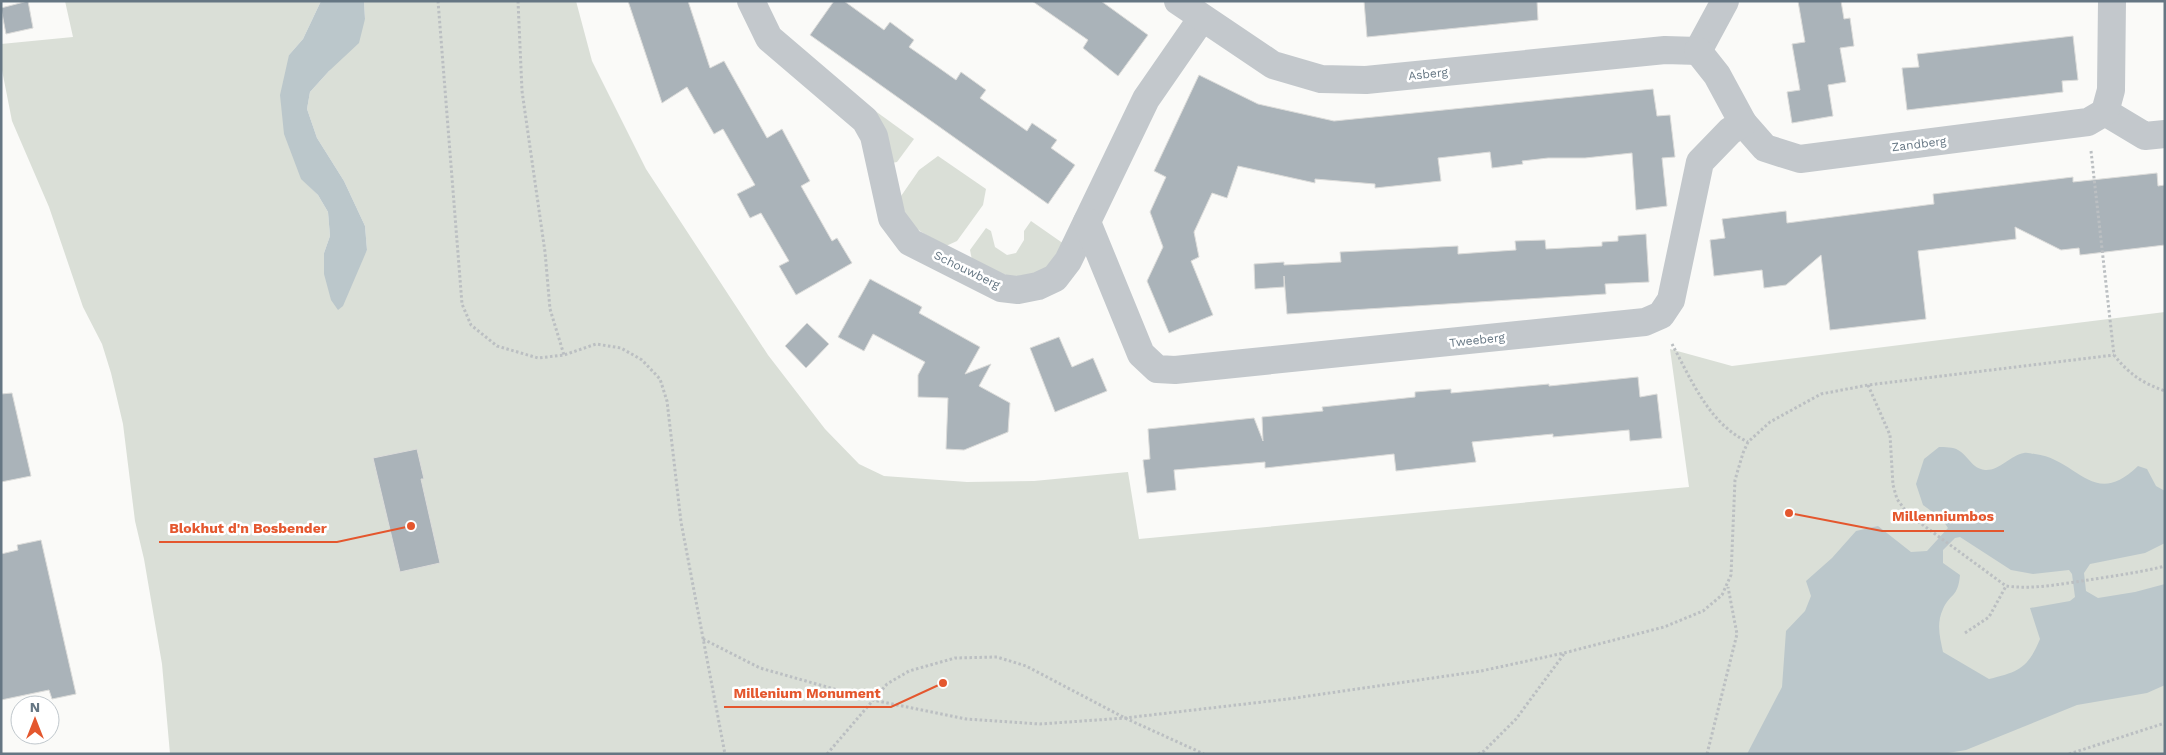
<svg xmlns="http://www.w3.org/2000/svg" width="2166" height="755" viewBox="0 0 2166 755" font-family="'Work Sans',sans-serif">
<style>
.green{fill:#dadfd7}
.water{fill:#bbc7cb;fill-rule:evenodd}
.building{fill:#aab3b9;stroke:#dcdcda}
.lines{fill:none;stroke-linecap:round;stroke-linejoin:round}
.path{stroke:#bbbfc2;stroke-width:3;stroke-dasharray:2.5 2.5;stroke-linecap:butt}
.minor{stroke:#c3c8cc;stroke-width:28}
.labels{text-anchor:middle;stroke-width:5;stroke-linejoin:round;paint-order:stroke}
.street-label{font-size:12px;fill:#657683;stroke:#fff}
.leader{fill:none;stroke:#e4572e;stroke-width:2}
.callout-dot{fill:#e4572e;stroke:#fff;stroke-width:2}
.callout-label{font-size:14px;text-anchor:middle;font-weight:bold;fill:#e4572e;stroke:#fff;stroke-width:5;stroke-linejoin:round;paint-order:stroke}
</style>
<rect width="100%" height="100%" fill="#fafaf8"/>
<g class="green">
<polygon points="65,1 321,1 303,39 289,55 301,178 318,195 328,212 330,236 324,253 357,268 367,250 365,226 344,181 317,138 307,109 310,92 329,71 365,19 364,1 576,1 592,61 646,169 768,355 825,429 859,464 884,476 967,482 1034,481 1128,472 1139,539 1689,487 1670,349 1732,366 2165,312 2165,754 170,754 162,664 144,559 135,521 123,424 111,373 102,344 83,307 49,207 12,121 1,65 1,44 73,37"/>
<polygon points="867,105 914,139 897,162 892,163"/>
<path d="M938,156l48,33 -3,16 -26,36 -11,5c-28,-16 -35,-16 -47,-47l20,-29z"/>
<path d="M1031,221l33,23c-6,7 -12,19 -19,25 -24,18 -51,2 -73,-9l-2,-10 16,-22 5,3 4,16 12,8 9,-2 8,-13v-9z"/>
</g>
<g class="water">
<polygon points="321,1 364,1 365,19 359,43 329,71 310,92 307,109 317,138 344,181 365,226 367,250 343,306 338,310 331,300 324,274 324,253 330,236 328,212 318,195 301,179 284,134 280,95 289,55 303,39"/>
<path d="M1939,447c5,0 15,0 19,3 11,6 13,18 27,20 14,1 26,-15 39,-17 3,-1 8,1 11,1 43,5 58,56 103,12l9,3 9,17 9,5v52l-20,10 -55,11 -6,9 2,18 12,7 37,-6 30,-8v101l-18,8 -70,12 -111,45 -24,4h-195l35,-67 4,-56 19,-20 6,-15 -5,-15 26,-23 24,-27 22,-5 33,26 16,-1 21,-23 -6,-9 -19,-14 -7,-21 8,-25zM1960,537l51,33 22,4 36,-4 3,4 3,23 -5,4 -40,7 10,31c-12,29 -21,33 -51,40l-46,-27c-3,-15 -7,-28 0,-43 7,-16 15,-11 17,-34l-17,-12v-13l12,-12z"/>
</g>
<g class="building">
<polygon points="28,1 33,28 6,34 1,8"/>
<polygon points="628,1 688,1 710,68 724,61 767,138 782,129 810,181 801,186 832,241 837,238 852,263 796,295 779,266 789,261 761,213 750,218 737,194 755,185 723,129 714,134 687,87 662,103"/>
<polygon points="834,1 844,1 884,30 890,22 914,40 909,47 932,63 956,80 961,72 986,90 980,98 1027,131 1032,123 1057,140 1051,148 1075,165 1048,204 810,35"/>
<polygon points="1032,1 1101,1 1148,35 1118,76 1083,48 1088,40"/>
<polygon points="1364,1 1537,1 1538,20 1367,37"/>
<polygon points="1798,1 1841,1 1844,19 1850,18 1854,46 1840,48 1846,82 1828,85 1833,116 1792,123 1787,92 1800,90 1792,44 1805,42"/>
<polygon points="2073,36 2078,80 2062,81 2063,92 1907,110 1902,68 1919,67 1917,54"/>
<polygon points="1199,75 1258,104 1334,121 1653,89 1657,116 1670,115 1675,157 1662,158 1667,206 1636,210 1632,153 1585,158 1548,158 1522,161 1523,164 1492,168 1490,152 1438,158 1441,181 1375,188 1375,184 1315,179 1315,183 1238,166 1227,198 1212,193 1194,232 1199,257 1191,261 1213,315 1169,333 1147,281 1163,247 1150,212 1166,177 1154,171"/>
<polygon points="2157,173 2158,186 2165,185 2165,245 2080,255 2079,248 2061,250 2015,227 2016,239 1918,251 1926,319 1830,330 1821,255 1786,285 1764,288 1762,270 1714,276 1710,240 1725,238 1722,219 1786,211 1787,223 1934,204 1933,194 2073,177 2073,182"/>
<polygon points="1646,234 1649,282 1605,284 1606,294 1287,314 1284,276 1284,287 1255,289 1254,264 1284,262 1284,265 1341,262 1340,252 1458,246 1458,254 1486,252 1516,250 1515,241 1545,240 1546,249 1602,246 1602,242 1618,241 1618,236"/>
<polygon points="870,279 922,307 919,313 980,347 965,374 991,364 979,386 1010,403 1008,432 964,450 946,449 948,398 918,397 918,375 925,362 873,334 864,351 838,337"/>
<polygon points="807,323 829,344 806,368 785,346"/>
<polygon points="1059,337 1072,367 1093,358 1107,391 1055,412 1030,348"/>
<polygon points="1638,377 1640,397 1657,394 1662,438 1630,441 1629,430 1553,437 1553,434 1472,442 1476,462 1396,471 1394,454 1265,468 1265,462 1174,470 1176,490 1147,493 1143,460 1150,459 1148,429 1254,418 1263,441 1262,417 1323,411 1322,407 1415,397 1415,392 1451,389 1451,393 1549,384 1549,386"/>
<polygon points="12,393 31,476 1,482 1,394"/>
<polygon points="417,449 424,479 421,479 440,563 400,572 373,458"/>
<polygon points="41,540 76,694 52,699 49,690 1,700 1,554 18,550 17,545"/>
</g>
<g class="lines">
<g class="path">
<polyline points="438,1 462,304 471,325 497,346 538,358 564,355 596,344 621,348 642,360 660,379 667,401 681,522 725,754"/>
<polyline points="518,1 522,91 545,252 550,309 564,355"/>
<path d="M2091,151l23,204c15,19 28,28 51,36"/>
<path d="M1672,344c19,35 37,80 76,98"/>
<path d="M1868,385l22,50 3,50 4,14 11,15 98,72c29,4 60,-3 89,-7 24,-4 47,-7 70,-13"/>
<polyline points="1965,633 1989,617 2006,586"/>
<polyline points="703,639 760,668 873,700 966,719 1040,724 1125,718 1288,699 1481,671 1564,653 1664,627 1703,611 1722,595 1731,575 1735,480 1743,453 1748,442 1770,422 1821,394 1868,385 2114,355"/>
<polyline points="827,754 887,684 909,671 955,658 997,657 1026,666 1125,718 1204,754"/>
<polyline points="1478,754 1484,751 1516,719 1564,654"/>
<polyline points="1707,754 1737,634 1728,587"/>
<polyline points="2069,754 2165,723"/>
</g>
<g class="minor">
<polyline points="751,1 769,38 865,120 874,136 892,218 910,242 1001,288 1018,290 1038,286 1055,278 1068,261 1146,99 1202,18"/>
<polyline points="1178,1 1273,65 1321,79 1366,80 1665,50 1698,51"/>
<polyline points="1698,51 1725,1"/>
<polyline points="2105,112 2145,136 2165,134"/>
<polyline points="1743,123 1765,148 1800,159 2088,122 2105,112 2111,90 2112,1"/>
<polyline points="1087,222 1141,354 1157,369 1175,370 1645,322 1661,315 1671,300 1700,162 1730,131 1743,123 1717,75 1698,51"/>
</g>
</g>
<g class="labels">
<g class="street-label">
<text transform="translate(1428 74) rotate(-6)" y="4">Asberg</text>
<text transform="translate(1919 144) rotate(-7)" y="4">Zandberg</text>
<text transform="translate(967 270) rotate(26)" y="4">Schouwberg</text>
<text transform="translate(1477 340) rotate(-6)" y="4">Tweeberg</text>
</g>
</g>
<path class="leader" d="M1789 513L1882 531H2004M411 526L337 542H159M943 683L891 707H724"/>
<g class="callout-dot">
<circle cx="1789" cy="513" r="5"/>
<circle cx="411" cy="526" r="5"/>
<circle cx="943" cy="683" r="5"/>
</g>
<g class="callout-label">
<text x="1943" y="521">Millenniumbos</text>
<text x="248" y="533">Blokhut d'n Bosbender</text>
<text x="807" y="698">Millenium Monument</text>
</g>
<rect width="2166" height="755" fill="none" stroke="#657683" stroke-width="5"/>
<g transform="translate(35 720)"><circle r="24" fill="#ffffff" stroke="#c1c8cd"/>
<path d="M0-4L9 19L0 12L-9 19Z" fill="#e4572e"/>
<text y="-8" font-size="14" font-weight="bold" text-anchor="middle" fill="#657683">N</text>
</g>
</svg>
